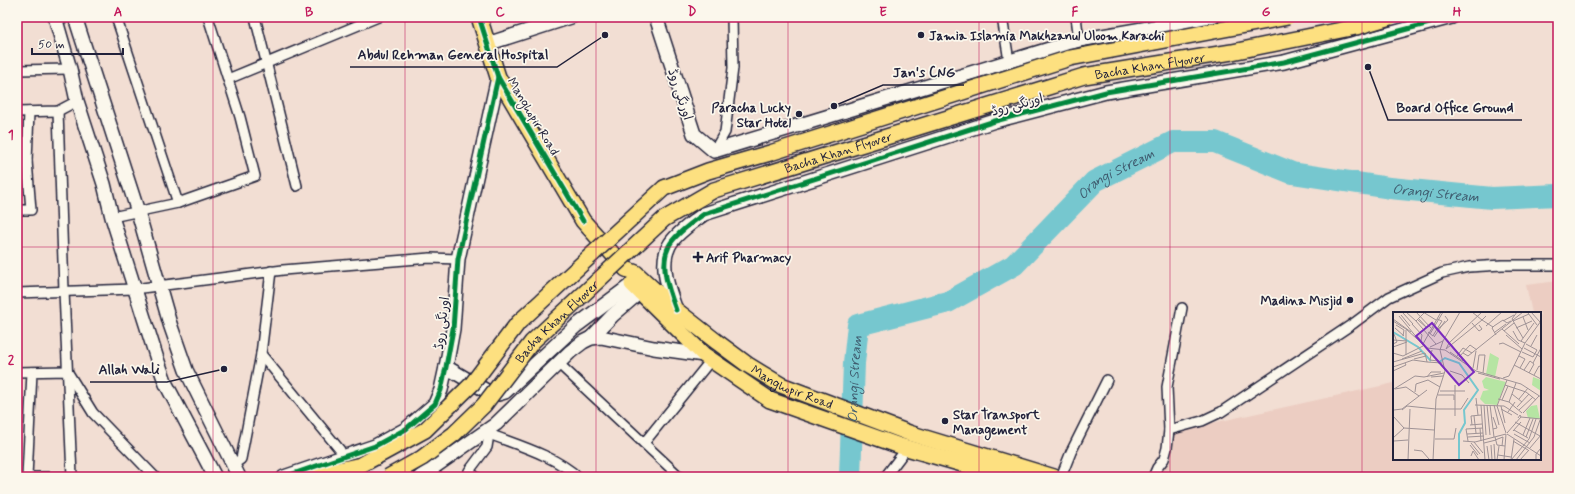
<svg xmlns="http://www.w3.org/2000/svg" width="1575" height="494" viewBox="0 0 1575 494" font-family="Mynerve,'Playpen Sans Arabic',sans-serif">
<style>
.built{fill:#eccdc2}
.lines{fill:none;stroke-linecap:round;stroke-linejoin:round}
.river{stroke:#76c7cf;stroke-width:22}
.street-casing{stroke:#22223b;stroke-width:12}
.secondary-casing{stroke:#22223b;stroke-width:16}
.primary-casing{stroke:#22223b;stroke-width:18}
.street{stroke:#fbf7ec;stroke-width:9}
.secondary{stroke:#fbf7ec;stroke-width:13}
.primary{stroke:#fde080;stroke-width:15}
.primary-bridge-casing{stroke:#22223b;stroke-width:18;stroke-linecap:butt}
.primary-bridge{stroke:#fde080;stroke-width:15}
.cycleway-casing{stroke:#fbf7ec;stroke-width:8}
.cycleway{stroke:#00873e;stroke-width:5}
.grid{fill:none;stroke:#c2185b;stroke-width:1;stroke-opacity:0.55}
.poi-dot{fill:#22223b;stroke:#fbf7ec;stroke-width:1.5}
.labels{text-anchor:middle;stroke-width:3.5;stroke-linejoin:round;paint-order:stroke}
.poi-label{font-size:13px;font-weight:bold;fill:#22223b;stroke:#fbf7ec;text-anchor:start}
.street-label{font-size:13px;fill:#22223b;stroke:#fbf7ec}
.water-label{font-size:14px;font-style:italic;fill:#3f5c6f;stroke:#fbf7ec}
.inset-river{fill:none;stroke:#76c7cf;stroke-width:2}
.inset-road{fill:none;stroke:#9f9396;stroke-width:1}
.view{fill:#7b2cbf;fill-opacity:0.15;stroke:#7b2cbf;stroke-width:2}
.inset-edge{fill:none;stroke:#22223b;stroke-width:2}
.leader{fill:none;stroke:#22223b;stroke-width:1.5}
.callout-dot{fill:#22223b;stroke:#fbf7ec;stroke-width:1.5}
.callout-label{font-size:14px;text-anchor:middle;font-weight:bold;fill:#22223b;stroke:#fbf7ec;stroke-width:3.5;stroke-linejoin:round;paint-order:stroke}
.neatline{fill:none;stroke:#c2185b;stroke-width:1.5}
.grid-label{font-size:13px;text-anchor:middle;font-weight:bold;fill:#c2185b}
</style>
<rect width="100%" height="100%" fill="#f2ded3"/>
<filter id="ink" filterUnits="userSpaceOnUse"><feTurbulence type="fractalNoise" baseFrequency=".025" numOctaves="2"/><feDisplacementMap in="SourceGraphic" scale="8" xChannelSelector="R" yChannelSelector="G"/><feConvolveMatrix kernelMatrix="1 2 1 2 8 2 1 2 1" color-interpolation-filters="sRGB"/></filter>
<g filter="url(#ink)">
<polygon class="built" points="1558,281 1558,477 1159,477 1167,433 1394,383 1394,459 1540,459 1540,313 1532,313 1526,285"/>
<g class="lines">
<path class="river" id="s1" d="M850,477l4,-114 4,-38 90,-23 66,-37 81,-84 78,-39h42l77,31 98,15 102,10 66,-3"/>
<defs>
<g id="street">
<polyline points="116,17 178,203"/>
<polyline points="255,17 297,186"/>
<polyline points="1002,17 1009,61"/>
<polyline points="1076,17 1079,40"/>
<polyline points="56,20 67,17"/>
<polyline points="17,70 70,69"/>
<polyline points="228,79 378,17"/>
<polyline points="58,111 64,291 72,476"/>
<polyline points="17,112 58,111 77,101"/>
<polyline points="714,151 725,132 733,68 732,17"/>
<polyline points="17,161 27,161 29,112"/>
<polyline points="17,210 31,210 27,161"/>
<polyline points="112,217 178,203 255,176 240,117 208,17"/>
<polyline points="17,293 134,289 283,270 430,258 458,259"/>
<polyline points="261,354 340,450"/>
<polyline points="558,363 680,477"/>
<polyline points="17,372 67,371 93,413 155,477"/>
<polyline points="1169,430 1202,421 1221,412 1354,323 1389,297 1442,273 1469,267 1502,265 1558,265"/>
<path d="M489,434c31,12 64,21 89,43"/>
<polyline points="644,443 711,360"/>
<polyline points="234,464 241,459 261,354 271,271"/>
<polyline points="27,477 32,372"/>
<polyline points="32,477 72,477"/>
<polyline points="476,477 469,471 487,447 490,428"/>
<polyline points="885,477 907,448"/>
<polyline points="1061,477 1071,452 1107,380"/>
<polyline points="1153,477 1157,468 1164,459 1167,448 1169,430 1167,387 1182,308"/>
</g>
<g id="secondary">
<polyline points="55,17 70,69 77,101 104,184 112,217 157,359 166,384 215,477"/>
<polyline points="75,17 138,212 170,324 186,370 239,477"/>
<polyline points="656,17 694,134 714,151 1079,40 1212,17"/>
<polyline points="487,44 571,17"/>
<path d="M676,310c-7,-19 -17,-45 -7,-64 5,-11 25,-25 35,-32l291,-93 111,-29 178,-30 168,-45"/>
<polyline points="591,338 613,315 648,285"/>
<polyline points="446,367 490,393 498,394 505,392 576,326 639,279"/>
<polyline points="284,477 375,446 406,429 435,404 441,390 446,367 453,329 458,259 498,77"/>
<polyline points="420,477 496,424 570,352 583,342 591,338 601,337 654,348 704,355"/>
</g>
<g id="primary">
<path id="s2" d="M479,17l19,60 85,144 43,48 10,4 40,37 41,32 31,23 33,20 128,48 145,44"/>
<polyline points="632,284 704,355 770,400 900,446 1007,477"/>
</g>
</defs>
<use href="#street" class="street-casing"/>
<use href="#secondary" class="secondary-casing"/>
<use href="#primary" class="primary-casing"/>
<use href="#street" class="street"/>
<use href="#secondary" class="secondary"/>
<use href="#primary" class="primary"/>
<defs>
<g id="primary-bridge">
<polyline points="308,477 361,465 425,430 472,384 518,323 664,188 708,171 770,153 1070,58 1288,17"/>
<path id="s3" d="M388,477l34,-19 32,-24 30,-29 48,-63 132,-123 50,-29 370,-114 148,-24 124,-25 34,-10"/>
</g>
</defs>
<use href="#primary-bridge" class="primary-bridge-casing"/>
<use href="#primary-bridge" class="primary-bridge"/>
<defs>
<g id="cycleway">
<polyline points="479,17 498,77 583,221"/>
<path d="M676,310c-7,-19 -17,-45 -7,-64 5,-11 25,-25 35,-32l291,-93 111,-29 178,-30 168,-45"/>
<polyline points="284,477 375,446 406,429 435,404 441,390 446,367 453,329 458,259 498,77"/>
</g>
</defs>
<use href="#cycleway" class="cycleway-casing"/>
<use href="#cycleway" class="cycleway"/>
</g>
</g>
<path class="grid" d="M213,17v460M405,17v460M596,17v460M788,17v460M979,17v460M1170,17v460M1362,17v460M17,247h1541"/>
<g class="poi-dot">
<circle cx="921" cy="35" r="4"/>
<circle cx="799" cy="114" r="4"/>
<path d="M696 251h4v4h4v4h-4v4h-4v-4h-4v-4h4z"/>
<circle cx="1350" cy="300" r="4"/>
<circle cx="945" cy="421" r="4"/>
</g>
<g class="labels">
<g class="poi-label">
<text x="929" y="40">Jamia Islamia Makhzanul Uloom Karachi</text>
<text x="791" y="112" text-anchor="end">Paracha Lucky<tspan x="791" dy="15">Star Hotel</tspan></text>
<text x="706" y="262">Arif Pharmacy</text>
<text x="1342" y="305" text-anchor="end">Madina Misjid</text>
<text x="953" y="419">Star Transport<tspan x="953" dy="15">Management</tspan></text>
</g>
<g class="street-label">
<text dy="5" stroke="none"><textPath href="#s3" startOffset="892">Bacha Khan Flyover</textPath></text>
<text transform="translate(681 94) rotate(72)" y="5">اورنگی روڈ</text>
<text transform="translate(1017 104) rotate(-15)" y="5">اورنگی روڈ</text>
<text transform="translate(534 116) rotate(59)" y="5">Manghopir Road</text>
<text dy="5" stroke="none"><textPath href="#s3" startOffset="568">Bacha Khan Flyover</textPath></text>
<text dy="5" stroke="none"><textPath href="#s3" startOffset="232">Bacha Khan Flyover</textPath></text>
<text transform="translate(441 323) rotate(-83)" y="5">اورنگی روڈ</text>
<text dy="5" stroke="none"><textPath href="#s2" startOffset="500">Manghopir Road</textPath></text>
</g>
<g class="water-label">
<text dy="5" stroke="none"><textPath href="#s1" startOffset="459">Orangi Stream</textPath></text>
<text dy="5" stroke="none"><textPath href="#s1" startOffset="795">Orangi Stream</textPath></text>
<text dy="5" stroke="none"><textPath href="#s1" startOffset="98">Orangi Stream</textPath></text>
</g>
</g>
<g transform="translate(1393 312)">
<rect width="148" height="148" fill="#f2ded3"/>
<path d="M97,41l9,5 -4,19 -9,-3zM93,65l20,5 -9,23 -12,-1 -5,-5 3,-8 6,-1 -5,-2 -2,-7zM140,65l8,3v11l-9,-6zM144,93l3,14 -12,-1 -2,-7 5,-5z" fill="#b6e5a3"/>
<path class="inset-river" d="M0,20l25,15 13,14M45,51l7,-5 14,5 19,27 -14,20 1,13 -6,11v26"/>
<path class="inset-road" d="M13,0l10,9 8,-8M23,0l15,16M30,0l13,8M79,0l10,8M124,0l-5,7 11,19M138,0l9,10M10,1l10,11M135,1l9,12M8,3l9,11M6,4l19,23M93,4l-4,4 11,7M130,5l5,13M0,7l18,13M26,7l8,9M25,8l9,8M0,9l13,8 21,19 18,2 31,21 45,13 20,13M23,9l20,23M110,9l11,-6M120,9l16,-7M79,11l7,8 3,-2 -3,-4M19,12l10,11 -1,6M3,13l8,5 -1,6M93,14l16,-14M2,16l9,8M123,16l16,-7M45,17l10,-9 -3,-4M109,17l17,15M13,18v25M111,19l10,-8M120,19l5,9 7,3M35,20l5,4 1,-2 8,-13 -5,-2M102,20l11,-8M37,22l13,-22M103,23l-4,-7 2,-2 9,-6 4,3 4,-2M113,23l16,14M41,25l11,-16M0,28l14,1M128,29l13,-18M0,32l4,-2 -3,-8M30,32l18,-32M106,32l4,-1 18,9M138,34l6,-11M0,35l14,-5M37,35l13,-6M131,36l17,9M53,37l3,-6 33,-31M53,37l36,-29M39,38l-2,10 8,1M57,40l13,9M129,40l11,5 4,-7 -11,-6M0,41l10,3 20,-10M70,41l5,3 55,-44M64,44l6,-8 9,5M126,44l6,3 -5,9M66,45l11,-12 7,5M9,47l20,-8M21,47l12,-3M0,50l32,-9 2,9 15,1M140,51l8,-15M121,53l27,14M0,55l20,-7 14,2M80,56l3,-17M84,58l2,-15h6l-2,18M131,58l6,-9 4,3 -5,9M0,59l13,-6 -1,-2M57,59l12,4 7,8M85,61l22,6M141,63l5,-9 2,1M34,65l4,-5h10M38,65l12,-1M110,66l6,-2 16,-33 16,-22M62,73v31M112,73l21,7 10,8M1,77l21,-13 9,1 20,-4M2,77l11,-2 13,9M47,79h25M22,80l1,-8 12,-4 12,7M119,82l10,8M45,83h16v5M83,86l2,17M105,87l11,3 13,11M126,87l9,-11M109,88l6,-14M116,90l7,-19M82,93l29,1 14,9M88,93l2,28M91,93l2,30M94,93l3,30M97,93l4,32M101,93l5,20M108,94l4,17M124,95l12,-13M43,97h25l7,-11M108,97l11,6M1,98l8,-1 25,-19M9,98l5,-4 29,3M126,98l14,-13M115,100l7,-10M130,101l16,-17M0,104l11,12M81,104l2,17M100,105l4,11 -4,1M128,105l20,2M122,110l25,14M77,113l12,-1M79,113l-1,-9 10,-1M87,116l1,13M121,118l14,8M120,119l8,-9M113,121l-9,-27 10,-26M114,121l14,-16 -1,-2 -2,3M74,122l16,-1 2,27M114,122l34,22M121,122l16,9M130,123l7,-17M75,125l16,-1M102,125l2,8 8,1M133,125l7,-18M0,126l11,-10 30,2M42,127h19l2,-11M102,128l8,-3 -1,9M1,129l14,-1M70,129l12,1 31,-8M75,129l-2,-12 17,-1M120,129l15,9M81,130l9,11M78,131l9,11M91,131l12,-3M101,132l1,16M77,133l8,10M98,133l1,15M94,134l2,14M137,136l11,-13M21,138l8,1 7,8M105,143l13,2M78,144l2,-5 6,9M15,148l2,-51M40,148l3,-61 9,-28 -5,-21 3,-9 17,-29M104,148l2,-14M111,148l2,-26M118,148l18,-21 7,-20M118,148l3,-21M123,148l18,-23 6,-17M127,148l9,-10M143,148v-6l5,-6"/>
<path class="view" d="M39,11l42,49 -15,13 -43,-49z"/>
<rect width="148" height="148" class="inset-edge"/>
</g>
<path class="leader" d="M605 35L557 67H350M834 106L883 85H964M1368 67L1388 120H1522M224 369L167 382H90"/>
<g class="callout-dot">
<circle cx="605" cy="35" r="4"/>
<circle cx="834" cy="106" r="4"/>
<circle cx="1368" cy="67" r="4"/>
<circle cx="224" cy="369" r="4"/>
</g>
<g class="callout-label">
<text x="453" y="59">Abdul Rehman General Hospital</text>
<text x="924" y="77">Jan's CNG</text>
<text x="1455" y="112">Board Office Ground</text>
<text x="129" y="374">Allah Wali</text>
</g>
<rect width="1575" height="494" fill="none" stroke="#fbf7ec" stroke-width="44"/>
<path d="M32 48v6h91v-6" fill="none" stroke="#22223b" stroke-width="2"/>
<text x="38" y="48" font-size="12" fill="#22223b" stroke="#fbf7ec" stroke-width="3" paint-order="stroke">50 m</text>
<rect x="22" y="22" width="1531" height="450" class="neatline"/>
<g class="grid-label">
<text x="118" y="16">A</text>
<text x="309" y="16">B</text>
<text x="500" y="16">C</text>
<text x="692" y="16">D</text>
<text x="883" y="16">E</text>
<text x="1075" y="16">F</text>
<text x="1266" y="16">G</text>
<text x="1457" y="16">H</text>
<text x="11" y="139">1</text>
<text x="11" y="364">2</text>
</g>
</svg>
